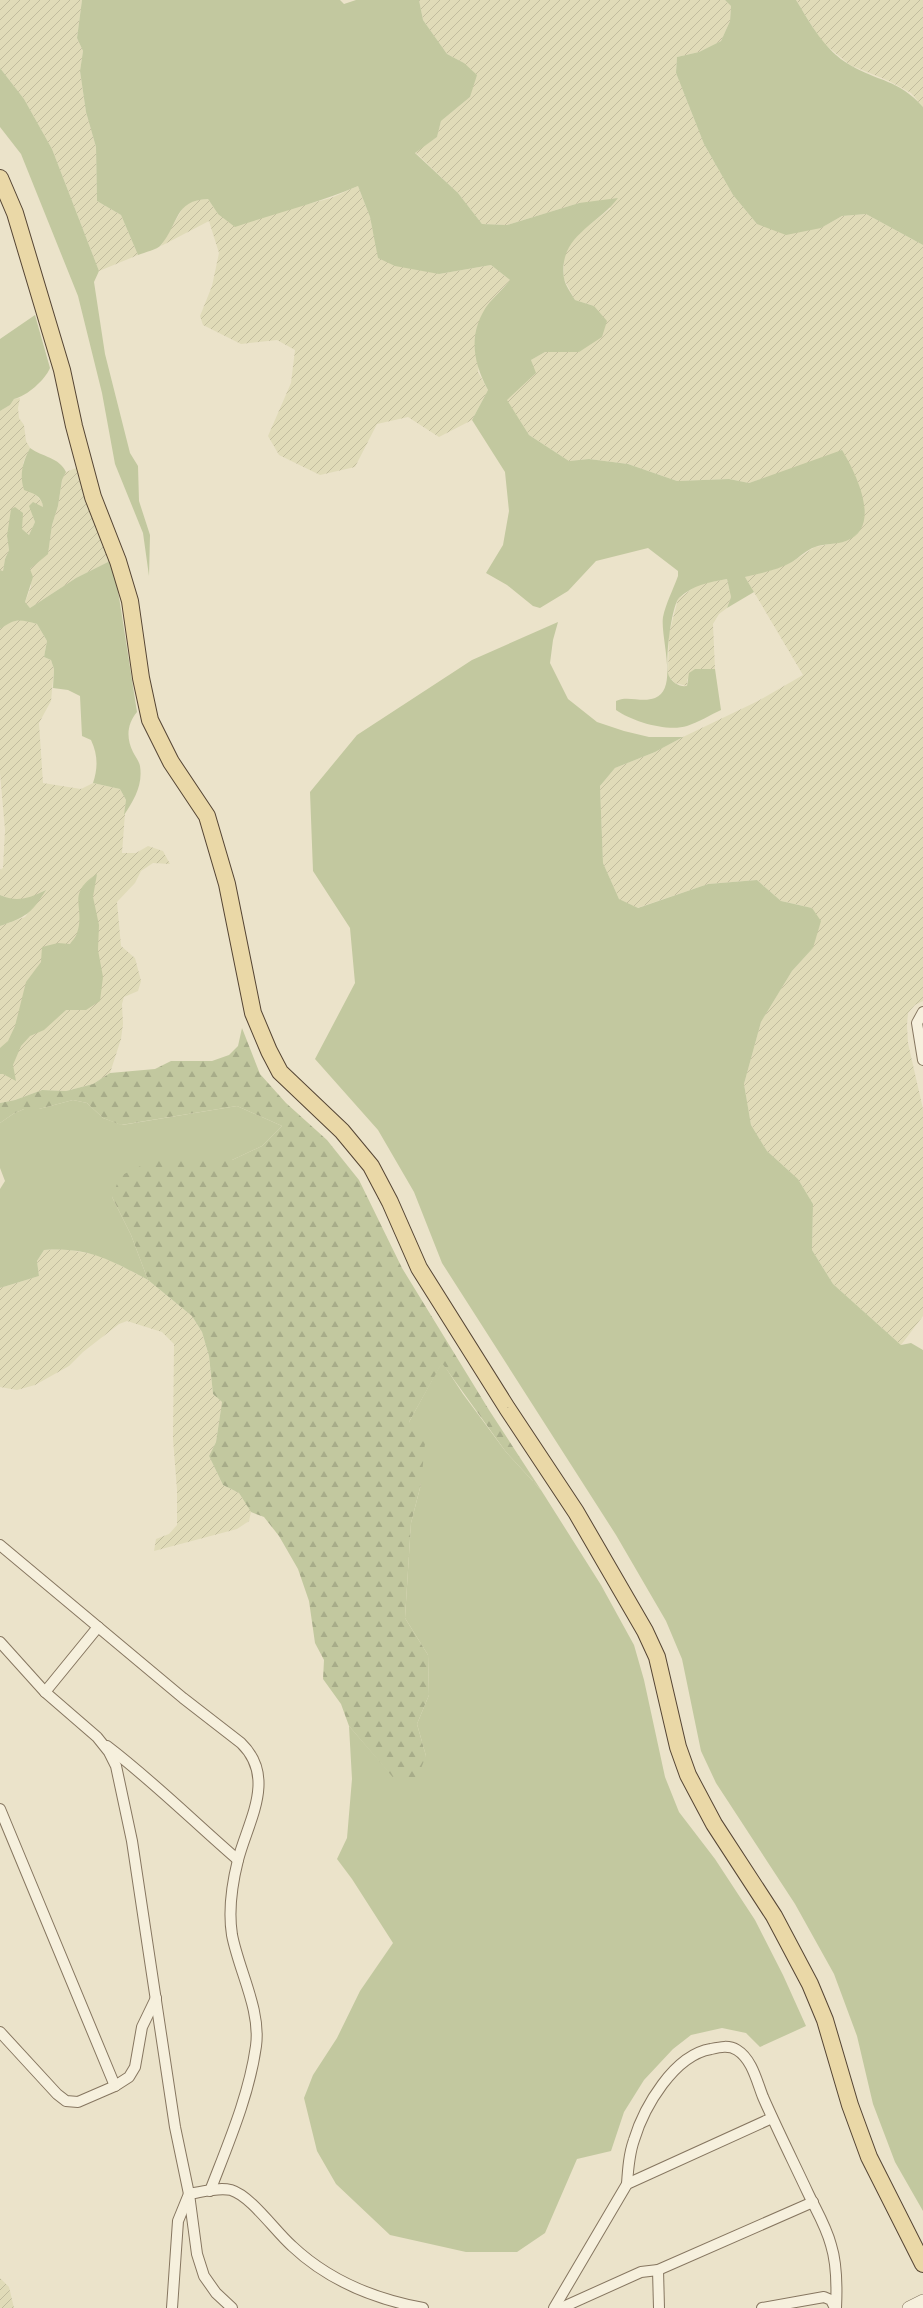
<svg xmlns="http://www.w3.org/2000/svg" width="923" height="2308" viewBox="0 0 923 2308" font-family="Spectral,serif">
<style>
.farmland{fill:url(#farmland-furrows)}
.grass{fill:#c2c89f}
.forest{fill:url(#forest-firs)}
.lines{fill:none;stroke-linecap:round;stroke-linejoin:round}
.minor-casing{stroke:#867660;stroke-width:12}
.tertiary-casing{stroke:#867660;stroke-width:14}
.primary-casing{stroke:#554534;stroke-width:18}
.minor{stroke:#f6f0dd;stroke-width:10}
.tertiary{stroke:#f6f0dd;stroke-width:13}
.primary{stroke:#ead8a7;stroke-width:16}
</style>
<defs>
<pattern id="farmland-furrows" width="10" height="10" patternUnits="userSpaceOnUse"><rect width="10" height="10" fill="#e0dbb8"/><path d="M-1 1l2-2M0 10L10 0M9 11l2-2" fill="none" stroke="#c1bc9e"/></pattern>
<pattern id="forest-firs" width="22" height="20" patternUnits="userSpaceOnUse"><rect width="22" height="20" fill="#c2c89f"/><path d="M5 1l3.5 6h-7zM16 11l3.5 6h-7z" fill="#a7ac89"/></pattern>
</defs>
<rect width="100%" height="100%" fill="#ebe3ca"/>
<g class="farmland">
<polygon points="0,0 82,0 77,38 83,51 80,71 86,112 96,147 97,201 121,215 138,255 99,271 52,149 24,99 0,68"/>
<polygon points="419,0 725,0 731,6 730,21 721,41 699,52 677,57 676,73 704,144 733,195 757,224 821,228 842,216 866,214 923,245 923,1001 915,1005 908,1013 907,1025 908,1043 923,1109 923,1316 901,1345 833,1284 812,1250 813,1204 798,1179 767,1151 751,1125 744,1084 761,1022 792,971 813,948 812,908 781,901 757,880 708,884 637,908 619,899 603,863 600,786 615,768 655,752 683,737 758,701 803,675 745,577 775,569 792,562 815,547 846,541 810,463 749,483 729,479 677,481 628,464 589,459 569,461 529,435 506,400 535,373 531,360 545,352 579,352 594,306 575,300 564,279 564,256 574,237 611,208 579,203 507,225 482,224 458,193 415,152 437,137 441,121 470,97 464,63 447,54 423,20"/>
<polygon points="796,0 923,0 923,107 911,93 889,81 850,65 822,42"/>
<polygon points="358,186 370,217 373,232 439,274 491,265 510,280 488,304 478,372 488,390 472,420 439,437 408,417 377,424 355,467 320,475 279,455 268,436 291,383 295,350 277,340 241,344 203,325 200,316 212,286 219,253 209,221 161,246 184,206 194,200 208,199 218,214 285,210 331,198"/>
<polygon points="20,398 18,408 19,418 24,425 26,441 30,448 23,463 35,494 42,502 43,507 30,506 35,522 29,535 22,529 7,536 9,550 5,559 3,571 0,570 0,411 10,405 14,399"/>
<polygon points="76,468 85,500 110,561 76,578 30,608 25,602 31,587 30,569 48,553 52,525 58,506 62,480 66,472"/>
<polygon points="727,579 731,597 727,608 719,614 713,624 715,669 695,669 687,680 687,686 675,683 668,675 669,634 678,599 699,584"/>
<polygon points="23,619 37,624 47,641 44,657 51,660 54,669 51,701 39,723 43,783 81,789 93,783 120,789 126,800 122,853 136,853 148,846 163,851 170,864 153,863 141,871 135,883 117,902 121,946 135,958 141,981 138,991 124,997 122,1004 123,1024 121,1039 110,1073 93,1084 66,1091 42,1090 15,1100 0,1103 0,926 25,917 45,890 29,899 10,899 0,895 0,870 3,868 5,830 0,773 0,629 9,622"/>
<polygon points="64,1249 102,1256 148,1280 192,1316 202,1332 209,1356 213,1394 222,1402 216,1442 209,1456 223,1485 239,1493 251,1512 249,1521 237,1529 154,1551 156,1539 169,1534 177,1525 177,1490 173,1439 174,1344 162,1332 127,1321 119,1324 83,1352 69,1366 35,1385 17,1390 0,1387 0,1288 39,1276 37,1261 44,1250"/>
<polygon points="0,2278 9,2287 14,2308 0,2308"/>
</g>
<g class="grass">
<path d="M82,0h258l4,4 12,-4h63l4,20 24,34 17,9 13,12 -7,22 -29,24 -4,16 -22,16 43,40 24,31 25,1 72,-22 39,-5c-21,28 -60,38 -54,80 1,7 7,15 11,22l19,6 13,15 -5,16 -23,15h-34l-14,8 5,13 -29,27 22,35 40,26 20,-2 39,5 49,17 52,-2 20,4 93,-33c14,23 41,78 4,91 -10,4 -21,2 -31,6 -9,3 -15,10 -23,15 -14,8 -31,11 -47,15l9,15 -27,16 4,-11 -4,-18c-18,3 -34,6 -48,19 -8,8 -15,69 -10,78 4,7 10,11 18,10l2,-13 6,-4h20l6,41c-11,5 -22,12 -34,16 -19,6 -54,-4 -71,-16v-9c11,-6 26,2 39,-3 24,-9 5,-61 8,-81 3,-14 10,-27 15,-41v-5l-30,-23 -52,13 -28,30 -28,17 -7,-2 -26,-21 -21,-12 17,-28 6,-34 -4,-39 -33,-52 16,-30c-16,-29 -20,-59 1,-87 7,-8 15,-15 21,-23l-19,-15 -52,9 -44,-8 -17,-8 -8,-41 -12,-31c-40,17 -82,27 -123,41l-17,-13 -10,-15c-34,1 -29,25 -47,46 -4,5 -16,7 -23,10l-17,-40 -24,-14 -1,-54 -10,-35 -6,-41 3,-20 -6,-13z"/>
<path d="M725,0h71c15,24 28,50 54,65 29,17 48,14 73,42v138l-57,-31 -24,2 -21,12 -35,7 -29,-11 -24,-29 -29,-51 -28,-71 1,-16 22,-5 22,-11 9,-20 1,-15z"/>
<polygon points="0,68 24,99 52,149 99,271 94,282 105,354 130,453 138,466 139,501 150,535 149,576 143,533 115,464 102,393 78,296 21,154 0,127"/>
<path d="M35,315l15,53c-5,12 -23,28 -36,31l-4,6 -10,6v-72z"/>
<path d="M30,448c12,9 29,9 36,24l-4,8 -4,26 -6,19 -4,29 -18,15 3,8 -8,25 5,6 46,-30 34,-17 7,23 20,128c-10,12 -11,26 -4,40 2,4 6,9 7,14 3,19 -6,34 -16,49l2,-15 -6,-11 -27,-6c5,-15 5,-28 -2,-43l-9,-4 -2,-40 -12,-6 -15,-2 1,-19 -3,-9 -7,-3 3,-16 -10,-17c-17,-5 -22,-6 -37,5v-59l3,1 2,-12 4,-9 -2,-14 4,-27 4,-2 8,6 -1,16 7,6 6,-13 -6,-16 4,-4 10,5c-1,-11 -10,-14 -19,-17 -5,-16 -1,-28 6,-42z"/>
<polygon points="558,622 553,640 550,663 568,699 597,722 624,731 649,737 683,737 655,752 615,768 600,786 603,863 619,899 638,908 708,884 757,880 781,901 812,908 821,921 813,948 792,971 761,1022 744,1084 751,1125 767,1151 798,1179 813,1204 812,1250 833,1284 901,1345 911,1343 923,1350 923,2211 895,2162 873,2104 857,2036 834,1974 795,1904 716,1783 701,1751 682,1659 666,1621 616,1535 442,1263 414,1192 378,1130 315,1059 355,983 350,928 313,871 310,792 357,735 472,660"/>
<path d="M97,874l-4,23 6,28 -1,25 5,27 -3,24 -14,9h-20l-22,20 -14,6 -9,10 -8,19 3,16 -13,-7h-3v-26l8,-7 7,-15 11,-44 15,-20 1,-15 16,-4 12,1c2,-3 6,-7 7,-11 9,-26 -12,-39 20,-59z"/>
<path d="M46,890c-15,24 -20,27 -46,36v-31c17,8 30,3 46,-5z"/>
<path d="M73,1100l14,3 16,15 19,7 115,-19 45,20 -20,20 -30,14 -33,1 -87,36 19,38 17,45c-38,-20 -59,-33 -104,-30l-7,11 2,15 -39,12v-99l5,-8 -5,-13v-45l13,-9 11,-5h15z"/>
<polygon points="442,1362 463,1394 506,1452 541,1490 601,1585 634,1645 644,1680 665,1777 679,1812 715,1859 755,1920 783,1975 806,2026 760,2047 746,2033 722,2028 691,2035 673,2049 644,2080 624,2112 611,2151 577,2159 545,2233 517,2252 466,2252 390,2235 336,2184 317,2151 304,2098 313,2075 337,2038 360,1991 393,1943 352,1879 337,1859 347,1838 352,1779 349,1726 396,1780 426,1756 417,1724 429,1695 428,1655 405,1618 411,1523 421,1484 409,1422"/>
</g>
<polygon class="forest" points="242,1028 260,1074 286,1103 327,1140 359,1180 402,1268 489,1410 541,1490 506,1452 442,1363 409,1422 425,1443 421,1484 411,1523 405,1618 428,1655 429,1695 417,1724 426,1756 417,1778 396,1781 349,1726 341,1704 323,1679 324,1660 315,1643 309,1601 298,1569 279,1536 264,1517 251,1512 239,1493 223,1485 209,1456 216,1442 222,1402 213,1394 209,1356 202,1332 192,1316 148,1280 131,1235 112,1197 120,1176 153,1160 232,1160 262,1146 282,1126 237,1106 121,1125 103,1118 87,1103 73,1100 39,1109 24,1109 13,1114 0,1123 0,1103 15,1100 42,1090 66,1091 93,1084 110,1073 155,1069 171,1061 212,1061 229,1055 238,1046"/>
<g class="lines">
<defs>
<g id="minor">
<polyline points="923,1012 917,1023 923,1060"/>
<path d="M0,1545l183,153 58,45c36,35 7,78 -3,117 -6,24 -10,50 -6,75 7,36 29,75 24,111 -7,50 -28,98 -46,145"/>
<polyline points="0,1642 45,1692 97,1737 109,1752 116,1766 132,1841 175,2127 189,2194 197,2254 204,2276 216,2293 232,2308"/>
<polyline points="45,1692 98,1627"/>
<path d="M107,1746c46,35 87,76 131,114"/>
<polyline points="0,1809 115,2086"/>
<polyline points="0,2032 57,2094 66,2101 78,2102 115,2086 129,2077 135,2067 142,2027 156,1998"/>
<path d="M627,2184c1,-15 2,-30 7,-44 10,-33 40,-85 77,-91 9,-2 18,-4 26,1 15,9 20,32 26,47 14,32 30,64 45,96 8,17 18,33 23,52 6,19 6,43 5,63"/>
<polyline points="658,2270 659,2308"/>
<path d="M172,2308l6,-87 11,-27c13,-2 29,-7 42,-4 20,6 44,41 61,56 36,34 82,53 131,62"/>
<polyline points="554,2308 627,2184 772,2118"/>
<polyline points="561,2308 641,2272 658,2270 813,2202"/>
<polyline points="762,2308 824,2297 831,2300 835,2308"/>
</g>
<polyline id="tertiary" points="909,2308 923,2301"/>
<polyline id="primary" points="0,178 15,213 62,370 74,426 93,497 118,561 130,601 141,678 150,720 171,762 207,816 227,884 253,1013 269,1051 280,1072 342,1131 371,1166 390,1202 419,1268 507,1408 576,1512 645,1631 657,1657 678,1747 688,1775 714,1824 774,1916 810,1984 825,2020 850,2105 869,2157 923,2264"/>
</defs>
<use href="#minor" class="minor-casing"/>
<use href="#tertiary" class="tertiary-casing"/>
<use href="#primary" class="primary-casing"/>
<use href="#minor" class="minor"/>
<use href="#tertiary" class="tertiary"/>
<use href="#primary" class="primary"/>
</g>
</svg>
